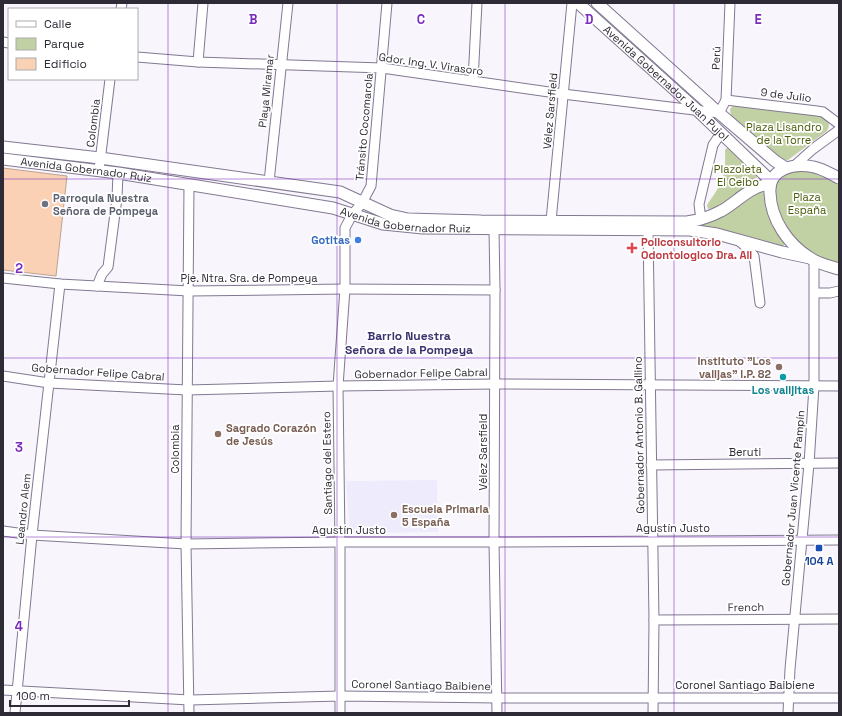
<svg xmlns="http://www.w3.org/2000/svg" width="842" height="716" viewBox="0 0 842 716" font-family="'Space Grotesk',sans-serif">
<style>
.education{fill:#eeebfc}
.green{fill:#c2d1a3}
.building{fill:#fad1b5;stroke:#bda391}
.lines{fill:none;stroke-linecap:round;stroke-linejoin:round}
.minor-casing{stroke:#827892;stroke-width:11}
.major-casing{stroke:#827892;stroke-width:13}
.minor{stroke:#fff;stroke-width:9}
.major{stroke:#fff;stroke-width:11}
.grid{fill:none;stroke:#7b2cbf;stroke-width:1;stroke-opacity:0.55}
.worship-dot{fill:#6b7280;stroke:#fff;stroke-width:1.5}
.shop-dot{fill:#3f7fe0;stroke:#fff;stroke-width:1.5}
.health-dot{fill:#e0444e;stroke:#fff;stroke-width:1.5}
.education-dot{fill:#8d6e63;stroke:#fff;stroke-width:1.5}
.culture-dot{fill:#0f9aa8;stroke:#fff;stroke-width:1.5}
.transit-dot{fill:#1a4fb4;stroke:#fff;stroke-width:1.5}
.labels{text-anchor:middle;stroke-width:3.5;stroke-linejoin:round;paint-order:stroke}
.street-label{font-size:11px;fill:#2f2b36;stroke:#fff}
.park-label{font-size:11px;fill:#495b07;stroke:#fff}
.worship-label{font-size:11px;font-weight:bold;fill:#5b616d;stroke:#fff;text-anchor:start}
.shop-label{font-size:11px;font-weight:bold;fill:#366cbe;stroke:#fff;text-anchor:end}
.health-label{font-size:11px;font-weight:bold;fill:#be3a42;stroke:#fff;text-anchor:start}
.education-label{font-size:11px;font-weight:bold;fill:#785e54;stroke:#fff;text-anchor:start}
.culture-label{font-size:11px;font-weight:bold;fill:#0d838f;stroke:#fff}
.transit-label{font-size:11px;font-weight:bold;fill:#164399;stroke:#fff}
.neighbourhood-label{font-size:12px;font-weight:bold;fill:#3b336f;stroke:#fff}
.grid-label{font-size:13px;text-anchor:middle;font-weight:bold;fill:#7b2cbf;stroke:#fff;stroke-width:3.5;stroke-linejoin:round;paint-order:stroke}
</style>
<rect width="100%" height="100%" fill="#f8f6fc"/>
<polygon class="education" points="437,480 438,532 350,533 346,481"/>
<g class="green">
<polygon points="734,105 819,113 828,120 829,126 827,131 788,160 784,161 731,116 730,109"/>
<path d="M728,147l28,25 1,4 -1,4 -40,28 -8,1 -1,-4c15,-22 19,-27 18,-55z"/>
<polygon points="808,170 839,182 839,264 820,258 794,239 777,213 775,187 777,181 782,175 789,171"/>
<path d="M760,191l4,2 2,4 19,45 -1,4c-10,3 -24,-6 -33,-9 -23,-7 -46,-8 -69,-11l20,-2 11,-3z"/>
</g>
<polygon class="building" points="3,168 67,176 56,276 3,270"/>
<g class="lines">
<defs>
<g id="minor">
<polyline points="121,9 122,3"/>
<polyline points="3,42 9,43"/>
<polyline points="137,57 198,62 382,68 563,94 719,113 726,100 730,3"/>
<polyline points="198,62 203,3"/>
<polyline points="473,81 477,3"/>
<polyline points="726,100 817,111 823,112 839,124"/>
<polyline points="794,166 813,149 839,130"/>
<polyline points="99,170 110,79"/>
<polyline points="269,182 288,3"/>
<polyline points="189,185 186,544 189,713"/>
<polyline points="701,220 699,204 713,145 721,133"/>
<polyline points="551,221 572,3"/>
<polyline points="488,226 494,229 495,290 494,542 497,713"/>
<polyline points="648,229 654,620 653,713"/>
<polyline points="739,241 748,249 754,256 760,303"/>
<polyline points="3,278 60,284 189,291 345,289 495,290"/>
<polyline points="97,286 102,274 108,267 117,198 118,173"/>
<polyline points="815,293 830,293 839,291"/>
<polyline points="3,376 49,383 187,390 338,386 495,384 839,386"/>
<polyline points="651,465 839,463"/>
<polyline points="3,531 32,535 186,544 340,542 494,542 839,540"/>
<polyline points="654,620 839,619"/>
<polyline points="3,690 190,700 340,696 497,698 839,698"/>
<polyline points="15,713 32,535 60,284"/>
<polyline points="340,713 340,542 338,386 345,289 345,228 352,215 362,203 371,186 387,3"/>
<polyline points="788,713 790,669 809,464 814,386 814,260"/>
</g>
<g id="major">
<path id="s1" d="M578,3l119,107 74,71"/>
<polyline points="597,3 719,113 775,161 786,168"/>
<path d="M3,147l97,11 240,34 50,23 18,4 73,2 206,1c12,-2 23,-5 34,-11 14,-7 32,-28 49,-26"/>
<path id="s2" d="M3,159l115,14 215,35 50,16 40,4 267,2 27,4 65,18 28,6"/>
<path d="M839,178c-8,-4 -16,-9 -25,-11 -10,-2 -21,-2 -30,2 -11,5 -15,13 -14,24 1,27 18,51 40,65 9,6 19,8 29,11"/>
</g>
</defs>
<use href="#minor" class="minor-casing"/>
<use href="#major" class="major-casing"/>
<use href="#minor" class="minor"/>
<use href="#major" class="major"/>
</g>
<path class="grid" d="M168,3v710M337,3v710M505,3v710M674,3v710M3,179h836M3,358h836M3,537h836"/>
<circle class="worship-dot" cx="45" cy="204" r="4"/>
<circle class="shop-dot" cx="358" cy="240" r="4"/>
<path class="health-dot" d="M630 242h4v4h4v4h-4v4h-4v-4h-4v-4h4z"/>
<g class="education-dot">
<circle cx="779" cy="367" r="4"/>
<circle cx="218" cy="434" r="4"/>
<circle cx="394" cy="515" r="4"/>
</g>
<circle class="culture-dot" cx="783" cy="377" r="4"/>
<rect class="transit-dot" x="815" y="544" width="8" height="8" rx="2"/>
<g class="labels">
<g class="street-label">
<text transform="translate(716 58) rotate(-88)" y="4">Perú</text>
<text transform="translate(431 64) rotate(8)" y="4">Gdor. Ing. V. Virasoro</text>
<text dy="4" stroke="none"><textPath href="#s1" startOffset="119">Avenida Gobernador Juan Pujol</textPath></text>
<text transform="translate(266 91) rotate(-84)" y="4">Playa Miramar</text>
<text transform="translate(786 95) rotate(7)" y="4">9 de Julio</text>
<text transform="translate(550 111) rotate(-85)" y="4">Vélez Sarsfield</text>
<text transform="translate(93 123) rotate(-83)" y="4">Colombia</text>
<text transform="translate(364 127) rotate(-85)" y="4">Tránsito Cocomarola</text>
<text dy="4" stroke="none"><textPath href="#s2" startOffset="84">Avenida Gobernador Ruiz</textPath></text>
<text dy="4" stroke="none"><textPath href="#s2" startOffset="408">Avenida Gobernador Ruiz</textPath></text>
<text x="249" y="282">Pje. Ntra. Sra. de Pompeya</text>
<text transform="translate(98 372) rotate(4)" y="4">Gobernador Felipe Cabral</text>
<text transform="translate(421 373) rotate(-1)" y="4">Gobernador Felipe Cabral</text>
<text transform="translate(639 435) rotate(-91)" y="4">Gobernador Antonio B. Gallino</text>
<text transform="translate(175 449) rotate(-90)" y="4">Colombia</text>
<text transform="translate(483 452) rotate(-90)" y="4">Vélez Sarsfield</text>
<text x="745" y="456">Beruti</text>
<text transform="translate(327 463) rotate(-91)" y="4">Santiago del Estero</text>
<text transform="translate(793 498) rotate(-85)" y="4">Gobernador Juan Vicente Pampín</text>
<text transform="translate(23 509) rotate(-84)" y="4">Leandro Alem</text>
<text x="673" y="532">Agustín Justo</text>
<text x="349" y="534">Agustín Justo</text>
<text transform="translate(746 607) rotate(-1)" y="4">French</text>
<text transform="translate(421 685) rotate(1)" y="4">Coronel Santiago Baibiene</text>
<text x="745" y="689">Coronel Santiago Baibiene</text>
</g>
<g class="park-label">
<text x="784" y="131">Plaza Lisandro<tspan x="784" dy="13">de la Torre</tspan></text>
<text x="738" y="173">Plazoleta<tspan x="738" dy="13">El Ceibo</tspan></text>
<text x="807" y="201">Plaza<tspan x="807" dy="13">España</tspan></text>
</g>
<g class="worship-label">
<text x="53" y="202">Parroquia Nuestra<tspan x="53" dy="13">Señora de Pompeya</tspan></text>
</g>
<g class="shop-label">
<text x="350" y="244">Gotitas</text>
</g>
<g class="health-label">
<text x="641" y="246">Policonsultorio<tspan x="641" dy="13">Odontologico Dra. Ali</tspan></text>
</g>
<g class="education-label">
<text x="771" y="365" text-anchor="end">Instituto "Los<tspan x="771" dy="13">valijas" I.P. 82</tspan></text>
<text x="226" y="432">Sagrado Corazón<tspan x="226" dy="13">de Jesús</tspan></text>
<text x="402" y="513">Escuela Primaria<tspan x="402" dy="13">5 España</tspan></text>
</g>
<g class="culture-label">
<text x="783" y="394">Los valijitas</text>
</g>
<g class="transit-label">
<text x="819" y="565">104 A</text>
</g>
<g class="neighbourhood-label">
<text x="409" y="340">Barrio Nuestra<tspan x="409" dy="14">Señora de la Pompeya</tspan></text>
</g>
</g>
<g class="grid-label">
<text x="253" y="24">B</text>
<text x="421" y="24">C</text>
<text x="589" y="24">D</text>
<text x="758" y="24">E</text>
<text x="19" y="273">2</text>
<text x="19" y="452">3</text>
<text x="19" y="631">4</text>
</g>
<rect width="842" height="716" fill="none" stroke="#2f2b36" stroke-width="8"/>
<rect x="8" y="8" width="130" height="72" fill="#ffffff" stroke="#acaaaf"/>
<rect x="16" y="21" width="20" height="6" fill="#ffffff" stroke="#acaaaf"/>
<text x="44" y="28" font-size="12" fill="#2f2b36">Calle</text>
<rect x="16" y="38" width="20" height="12" fill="#c2d1a3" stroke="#acaaaf"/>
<text x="44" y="48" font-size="12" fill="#2f2b36">Parque</text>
<rect x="16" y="58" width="20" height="12" fill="#fad1b5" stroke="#acaaaf"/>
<text x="44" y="68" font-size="12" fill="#2f2b36">Edificio</text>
<path d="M10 700v6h119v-6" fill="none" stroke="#2f2b36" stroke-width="2"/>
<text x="16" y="700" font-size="12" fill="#2f2b36" stroke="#ffffff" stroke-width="3" paint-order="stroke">100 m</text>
</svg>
